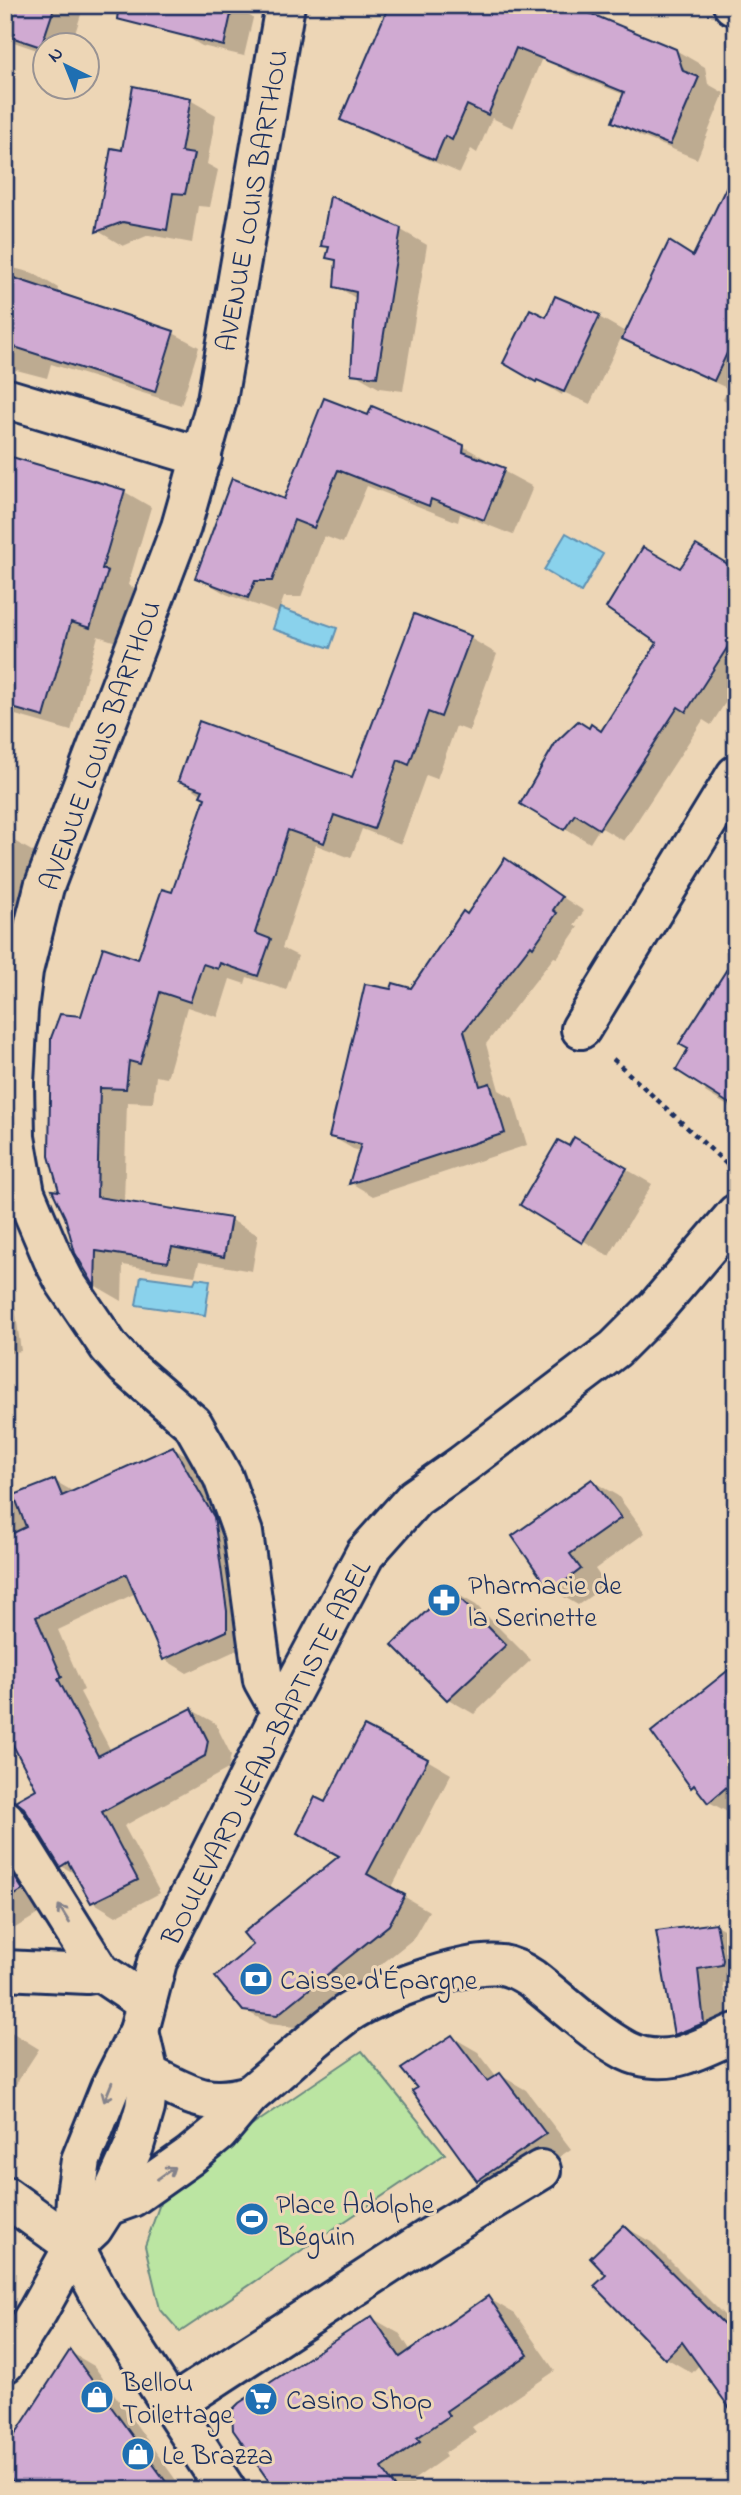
<svg xmlns="http://www.w3.org/2000/svg" width="741" height="2495" viewBox="0 0 741 2495" font-family="'Indie Flower',sans-serif">
<style>
.green{fill:#bbe5a2;stroke:#6b8a80;stroke-width:2}
.water{fill:#8ad2ec;stroke:#5e91b3;stroke-width:2}
.shadow{fill:#0003}
.building{fill:#d0aad2;stroke:#1b2f5e;stroke-width:2}
.lines{fill:none;stroke-linecap:round;stroke-linejoin:round}
.street-casing{stroke:#1b2f5e;stroke-width:44}
.secondary-casing{stroke:#1b2f5e;stroke-width:44}
.path{stroke:#1b2f5e;stroke-width:4.5;stroke-dasharray:5 5;stroke-linecap:butt}
.street{stroke:#edd6b6;stroke-width:38}
.secondary{stroke:#edd6b6;stroke-width:38}
.oneway{stroke:#84828a}
.labels{text-anchor:middle;stroke-width:6;stroke-linejoin:round;paint-order:stroke}
.street-label{font-size:28px;fill:#1b2f5e;stroke:#edd6b6}
.poi-label{font-size:28px;fill:#1b2f5e;stroke:#edd6b6;text-anchor:start}
</style>
<rect width="100%" height="100%" fill="#edd6b6"/>
<filter id="ink" filterUnits="userSpaceOnUse"><feTurbulence type="fractalNoise" baseFrequency=".0143" numOctaves="2"/><feDisplacementMap in="SourceGraphic" scale="14" xChannelSelector="R" yChannelSelector="G"/><feConvolveMatrix kernelMatrix="1 2 1 2 8 2 1 2 1" color-interpolation-filters="sRGB"/></filter>
<g filter="url(#ink)">
<polygon class="green" points="362,2051 445,2154 180,2332 160,2309 145,2246 164,2192 213,2152"/>
<g class="water">
<polygon points="566,533 603,554 581,592 544,570"/>
<polygon points="280,608 337,628 330,648 273,629"/>
<polygon points="141,1276 194,1283 196,1278 210,1280 205,1315 136,1305"/>
</g>
<g class="shadow">
<polygon points="5,5 84,5 71,46 46,46 46,53 5,39"/>
<polygon points="385,5 499,5 549,41 513,128 492,118 477,153 471,149 460,173 367,133 342,119 390,8"/>
<polygon points="233,6 253,18 244,56 202,46 182,34"/>
<polygon points="569,7 679,52 705,67 708,84 724,93 697,159 640,136 614,121 625,95 572,74 546,59"/>
<polygon points="190,100 216,115 207,164 218,170 210,207 198,206 192,243 149,235 123,246 98,231 113,150 124,152"/>
<polygon points="736,213 736,407 723,399 729,389 648,352 622,336 590,404 563,392 562,395 506,362 547,319 556,298 599,317 627,333"/>
<polygon points="401,230 427,245 403,391 379,388 353,373 357,299 336,286 338,263 328,257 330,249 323,245"/>
<polygon points="5,266 33,273 58,288 57,294 173,333 199,347 181,405 51,364 47,378 5,367"/>
<polygon points="369,418 463,446 493,463 492,465 533,487 513,535 460,514 458,522 367,486 343,543 324,536 301,597 284,597 278,613 226,594 197,577 285,501"/>
<polygon points="5,457 125,492 151,507 128,585 134,588 116,642 98,636 71,731 5,712"/>
<polygon points="735,558 736,686 711,725 703,720 624,841 600,827 590,843 523,803 590,730 602,732 659,642 681,570 730,566"/>
<polygon points="470,638 497,654 469,731 456,726 437,779 426,775 401,844 362,829 351,858 316,845 282,948 298,956 286,990 247,977 245,984 230,979 218,1017 187,1007 167,1078 156,1076 153,1103 127,1102 124,1203 231,1220 258,1235 252,1271 199,1262 195,1276 123,1265 122,1301 96,1286 76,1252 61,1194 83,1018 139,961 173,894 207,798 180,780 353,779"/>
<polygon points="5,836 39,855 22,914 5,910"/>
<polygon points="505,860 584,911 574,925 578,927 557,958 554,957 486,1044 499,1090 513,1098 527,1145 373,1196 351,1183 361,1151 353,1149 331,1136 392,991 411,990 468,916"/>
<polygon points="736,998 736,1111 705,1092"/>
<polygon points="574,1139 652,1184 609,1256 522,1204 570,1148"/>
<polygon points="5,1282 12,1286 21,1351 5,1354"/>
<polygon points="173,1448 197,1461 237,1531 250,1644 187,1673 164,1659 136,1593 58,1630 84,1690 80,1692 111,1751 192,1710 215,1723 231,1755 228,1769 124,1826 160,1893 116,1916 93,1902 78,1875 61,1866 39,1790 5,1567 5,1479 13,1497 55,1481 74,1492"/>
<polygon points="592,1481 618,1496 645,1533 595,1569 606,1585 578,1605 552,1590"/>
<polygon points="450,1590 476,1605 531,1660 474,1714 448,1699"/>
<polygon points="736,1681 736,1816 735,1816 709,1802 703,1793 692,1787 654,1733"/>
<polygon points="427,1760 451,1774 391,1889 429,1911 413,1939 302,2028 270,2024 244,2010 256,1945 342,1856"/>
<polygon points="5,1861 31,1876 50,1907 5,1934"/>
<polygon points="716,1925 736,1936 736,1981 723,1983 730,2038 701,2049 675,2034 658,1933"/>
<polygon points="5,2028 39,2049 5,2101"/>
<polygon points="452,2037 478,2052 497,2077 500,2075 526,2090 571,2149 504,2194 478,2180 419,2088"/>
<polygon points="625,2227 651,2242 736,2327 736,2411 700,2364 692,2373 666,2358 608,2275"/>
<polygon points="488,2298 515,2314 555,2371 472,2427 476,2432 444,2454 446,2457 412,2481 417,2490 277,2490 372,2318 400,2334 411,2351"/>
<polygon points="70,2352 94,2366 183,2490 5,2490 5,2455"/>
</g>
<g class="building">
<polygon points="5,5 55,5 41,47 5,35"/>
<polygon points="119,5 233,5 224,46 117,19"/>
<polygon points="389,5 570,5 676,49 683,71 699,77 670,145 612,122 624,92 516,48 488,115 467,105 452,140 445,136 435,160 340,120"/>
<polygon points="133,86 191,98 181,152 194,154 185,194 173,193 167,230 123,222 96,232 111,148 122,150"/>
<polygon points="736,167 736,334 714,381 622,339 669,241 693,256"/>
<polygon points="330,196 401,228 377,377 351,374 356,292 334,287 336,260 326,258 329,247 321,246"/>
<polygon points="5,275 174,331 155,392 5,344"/>
<polygon points="555,296 600,315 564,392 537,380 536,382 503,363 530,309 546,317"/>
<polygon points="324,398 368,415 372,406 464,445 463,452 505,468 484,520 431,499 429,506 338,470 314,528 294,520 272,581 255,581 248,598 195,578 232,478 284,499"/>
<polygon points="5,455 125,490 102,569 108,571 90,628 71,622 44,717 5,706"/>
<polygon points="696,545 736,569 736,634 686,712 678,707 599,829 575,814 564,830 520,804 556,742 578,721 589,728 591,724 601,731 657,643 606,608 643,547 680,568"/>
<polygon points="414,614 471,636 441,717 428,712 409,765 398,760 374,829 334,815 324,843 288,830 255,933 271,939 258,976 220,963 218,969 203,964 190,1002 160,992 140,1064 129,1061 126,1089 100,1088 97,1197 231,1218 224,1257 172,1247 168,1262 96,1251 95,1287 75,1253 65,1217 52,1190 59,1191 49,1156 51,1038 60,1014 81,1016 103,947 138,959 162,889 172,892 205,798 200,796 203,790 178,781 199,721 352,777"/>
<polygon points="505,858 562,897 553,910 557,913 533,947 531,945 464,1031 480,1086 490,1083 505,1133 349,1184 361,1144 329,1137 365,984 391,989 393,983 411,988 463,911 467,914"/>
<polygon points="736,955 736,1108 676,1070 688,1049 679,1044"/>
<polygon points="574,1137 627,1168 582,1243 520,1205 558,1140 569,1146"/>
<polygon points="173,1446 214,1517 227,1611 227,1631 163,1660 126,1574 36,1617 62,1677 58,1679 98,1756 192,1708 208,1741 205,1756 102,1812 138,1880 91,1903 68,1862 60,1867 24,1808 15,1801 36,1789 5,1730 5,1537 26,1527 14,1495 55,1479 62,1496"/>
<polygon points="592,1479 621,1518 570,1554 581,1569 551,1592 512,1536"/>
<polygon points="450,1588 506,1645 447,1700 392,1645"/>
<polygon points="736,1664 736,1779 708,1803 694,1785 691,1788 651,1732"/>
<polygon points="364,1726 428,1759 367,1874 405,1895 389,1925 277,2015 243,2011 215,1977 253,1945 243,1933 339,1856 297,1833 315,1797 325,1802"/>
<polygon points="5,1862 23,1890 5,1901"/>
<polygon points="716,1923 723,1960 722,1965 698,1969 704,2023 674,2035 656,1931"/>
<polygon points="452,2035 487,2081 500,2073 546,2134 477,2181 412,2091 417,2088 401,2069"/>
<polygon points="624,2225 736,2336 736,2417 682,2342 665,2359 594,2286 606,2275 590,2258"/>
<polygon points="488,2296 528,2355 446,2411 449,2416 417,2438 420,2441 382,2468 397,2490 275,2490 233,2430 232,2410 239,2403 372,2316 400,2357"/>
<polygon points="70,2350 136,2441 172,2490 22,2490 5,2474 5,2450"/>
</g>
<g class="lines">
<defs>
<g id="street">
<polyline points="733,5 736,6"/>
<polyline points="5,398 202,457"/>
<polyline points="581,1029 736,775"/>
<polyline points="281,1712 263,1680 243,1533 223,1477 193,1424 126,1366 109,1347 65,1282 53,1259 25,1193 15,1137 14,1082 18,1010 23,971 44,887 181,527 217,400 285,5"/>
<polyline points="5,1970 87,1974 100,1972"/>
<path d="M250,2095c32,-26 62,-56 95,-80 32,-22 119,-55 157,-50 11,2 20,7 29,13 30,23 62,55 96,73 14,7 32,9 48,6 20,-4 41,-16 61,-24"/>
<polyline points="5,2196 74,2246"/>
<path d="M107,2206l25,-9 58,-41 28,-23 32,-38c-45,13 -61,-1 -101,-20"/>
<polyline points="171,2406 429,2238 541,2170"/>
</g>
<g id="secondary">
<polyline points="5,1820 100,1972 146,2003"/>
<polyline points="74,2246 76,2195 81,2160 110,2088 139,2031 157,1962 281,1712 365,1554 415,1498 462,1465 615,1349 656,1308 736,1214"/>
<polyline points="74,2246 104,2302 226,2490"/>
<polyline points="5,2363 38,2311 74,2246 93,2228 107,2206 134,2146 145,2108 149,2075 139,2031"/>
</g>
</defs>
<use href="#street" class="street-casing"/>
<use href="#secondary" class="secondary-casing"/>
<polyline class="path" points="613,1059 733,1170"/>
<use href="#street" class="street"/>
<use href="#secondary" class="secondary"/>
</g>
<defs><path id="oneway-shaft" d="M-6 0H5M1.5-3L5.5 0L1.5 3" fill="none" stroke-width="1.6" stroke-linecap="round" stroke-linejoin="round" transform="scale(1.75)"/></defs>
<g class="oneway">
<use href="#oneway-shaft" transform="translate(64 1914) rotate(-122)"/>
<use href="#oneway-shaft" transform="translate(108 2092) rotate(112)"/>
<use href="#oneway-shaft" transform="translate(166 2173) rotate(-35)"/>
</g>
</g>
<defs>
<symbol id="pharmacy-disc" viewBox="-11 -11 22 22"><circle r="9.5" fill="#1f6fb2" stroke="#edd6b6"/><path d="M-2-6h4v4h4v4h-4v4h-4v-4h-4v-4h4Z" fill="#fff"/></symbol>
<symbol id="bank-disc" viewBox="-11 -11 22 22"><circle r="9.5" fill="#1f6fb2" stroke="#edd6b6"/><path d="M-6-4H6V4H-6ZM0-2.3a2.3 2.3 0 1 0 0 4.6a2.3 2.3 0 1 0 0-4.6Z" fill="#fff"/></symbol>
<symbol id="stadium-disc" viewBox="-11 -11 22 22"><circle r="9.5" fill="#1f6fb2" stroke="#edd6b6"/><path d="M0-5a6.5 5 0 1 0 0 10a6.5 5 0 1 0 0-10ZM-3.5-1.8h7v3.6h-7Z" fill="#fff"/></symbol>
<symbol id="shop-disc" viewBox="-11 -11 22 22"><circle r="9.5" fill="#1f6fb2" stroke="#edd6b6"/><path d="M-5-2.5h2.3a2.7 3.5 0 0 1 5.4 0H5L5.5 6h-11ZM-1.5-2.5h3a1.5 2.3 0 0 0-3 0Z" fill="#fff"/></symbol>
<symbol id="supermarket-disc" viewBox="-11 -11 22 22"><circle r="9.5" fill="#1f6fb2" stroke="#edd6b6"/><path d="M-6-5.5h2.5l.6 2H6L4.5 2H-2.5L-4.4-4H-6ZM-1.5 3.2a1.3 1.3 0 1 0 .1 0ZM3 3.2a1.3 1.3 0 1 0 .1 0Z" fill="#fff"/></symbol>
</defs>
<g fill-rule="evenodd">
<use href="#pharmacy-disc" x="425" y="1581" width="38" height="38"/>
<use href="#bank-disc" x="237" y="1960" width="38" height="38"/>
<use href="#stadium-disc" x="233" y="2200" width="38" height="38"/>
<use href="#shop-disc" x="78" y="2378" width="38" height="38"/>
<use href="#supermarket-disc" x="242" y="2380" width="38" height="38"/>
<use href="#shop-disc" x="119" y="2435" width="38" height="38"/>
</g>
<g class="labels">
<g class="street-label">
<text transform="translate(251 200) rotate(-80)" y="10">AVENUE LOUIS BARTHOU</text>
<text transform="translate(99 745) rotate(-70)" y="10">AVENUE LOUIS BARTHOU</text>
<text transform="translate(265 1752) rotate(-63)" y="10">BOULEVARD JEAN-BAPTISTE ABEL</text>
</g>
<g class="poi-label">
<text x="468" y="1594">Pharmacie de<tspan x="468" dy="32">la Serinette</tspan></text>
<text x="280" y="1989">Caisse d'Épargne</text>
<text x="276" y="2213">Place Adolphe<tspan x="276" dy="32">Béguin</tspan></text>
<text x="122" y="2391">Bellou<tspan x="122" dy="32">Toilettage</tspan></text>
<text x="286" y="2409">Casino Shop</text>
<text x="162" y="2464">Le Brazza</text>
</g>
</g>
<rect width="741" height="2495" fill="none" stroke="#edd6b6" stroke-width="28"/>
<rect x="14" y="14" width="713" height="2467" fill="none" stroke="#1b2f5e" stroke-width="2.5" filter="url(#ink)"/>
<g transform="translate(66 66) rotate(317)"><circle r="33" fill="#edd6b6" stroke="#999393" stroke-width="2"/>
<path d="M0-5L12 26L0 18L-12 26Z" fill="#1f6fb2"/>
<text y="-10" font-size="19" font-weight="bold" text-anchor="middle" fill="#1b2f5e">N</text>
</g>
</svg>
